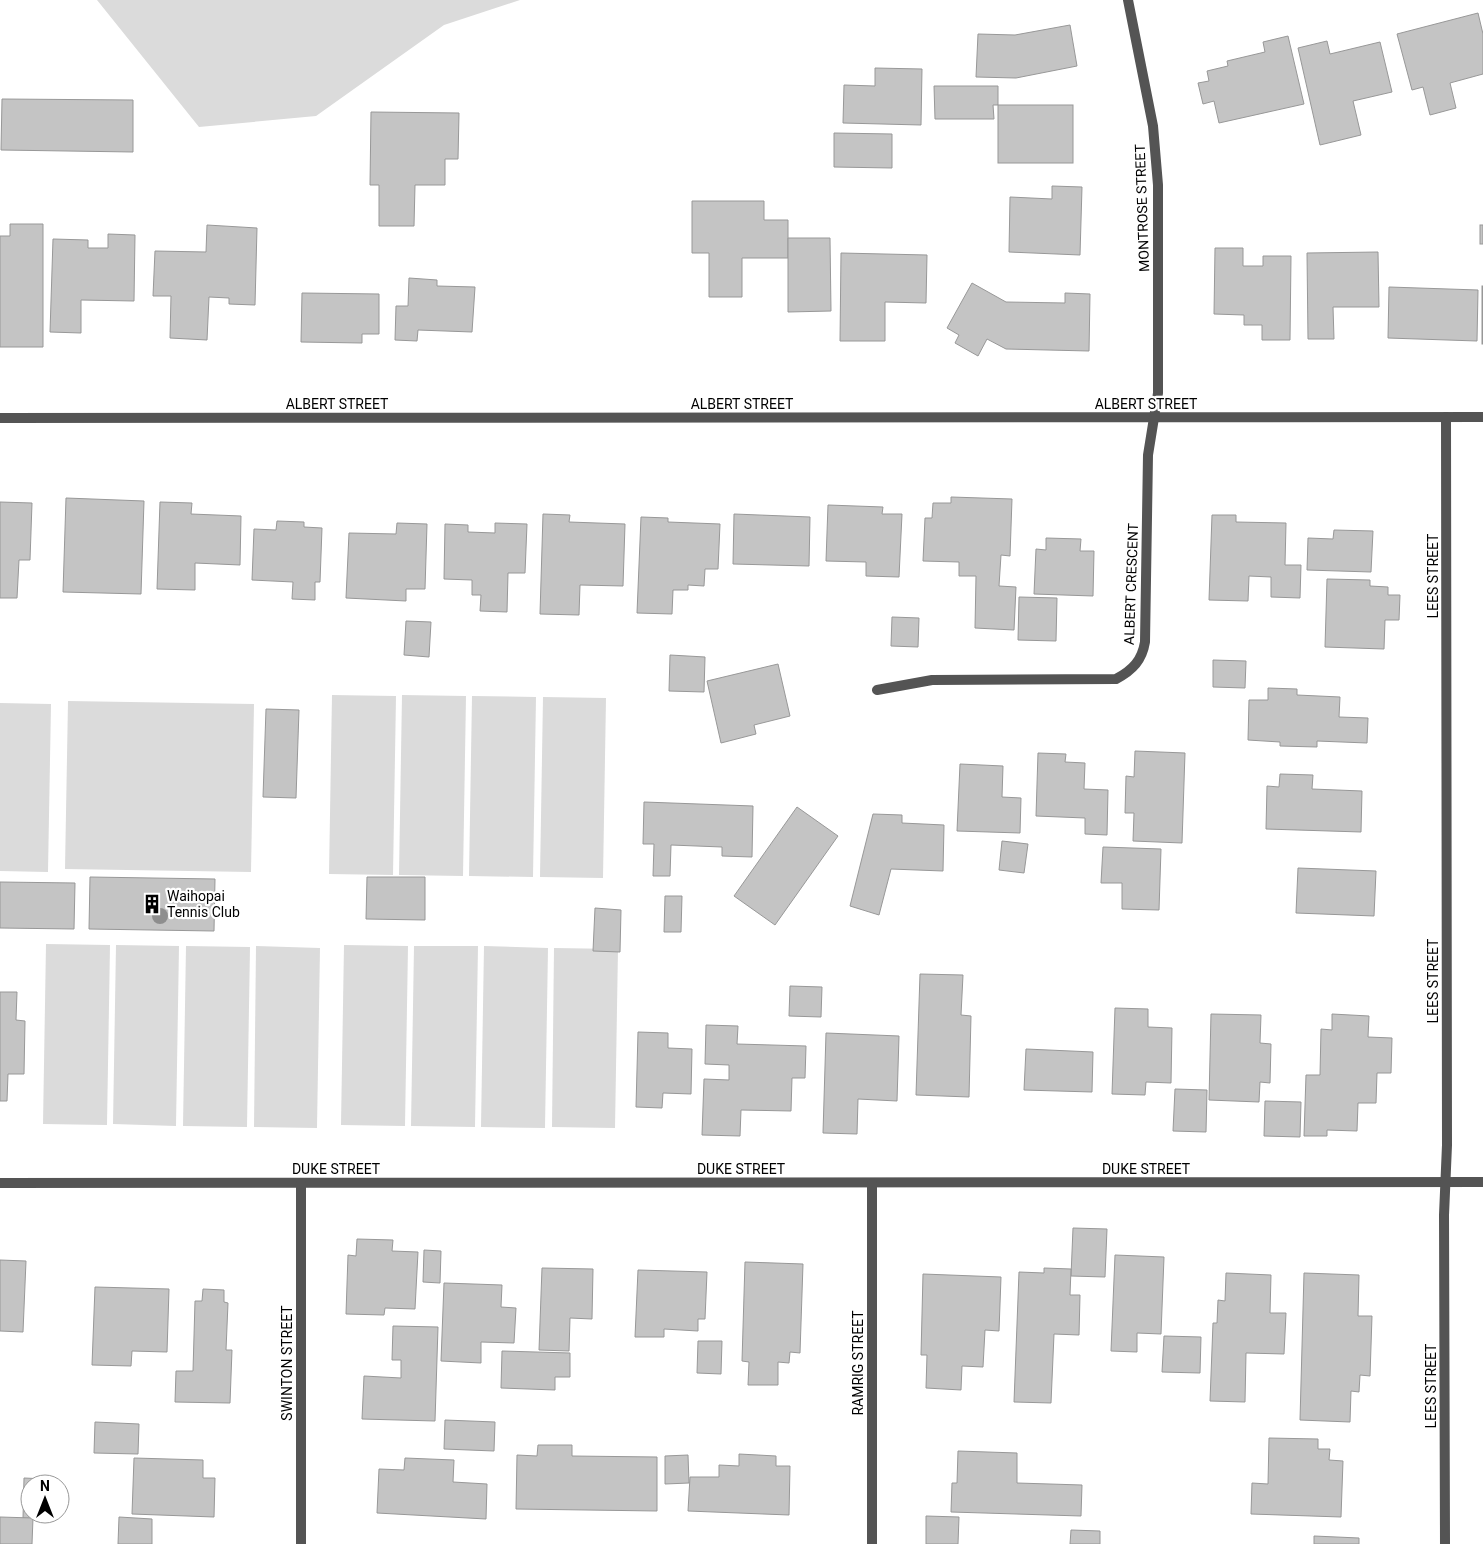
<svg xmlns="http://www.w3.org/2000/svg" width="1483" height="1544" viewBox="0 0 1483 1544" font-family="Roboto,sans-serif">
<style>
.green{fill:#dbdbdb}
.building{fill:#c4c4c4;stroke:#989898}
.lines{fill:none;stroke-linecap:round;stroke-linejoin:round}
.street{stroke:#545454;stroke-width:10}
.tree{fill:#8e8e8e}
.labels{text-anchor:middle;stroke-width:4.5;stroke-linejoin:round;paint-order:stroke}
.street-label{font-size:14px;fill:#000;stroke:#fff}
.poi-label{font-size:14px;fill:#000;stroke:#fff;text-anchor:start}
</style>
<rect width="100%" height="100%" fill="#fff"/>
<g class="green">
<polygon points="97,0 520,0 444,25 316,116 199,127"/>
<polygon points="332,695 396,696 393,875 329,874"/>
<polygon points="402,695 466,696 463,876 399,875"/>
<polygon points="472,696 536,697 533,877 469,876"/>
<polygon points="543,697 606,698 603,878 540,877"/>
<polygon points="68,701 254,704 251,872 65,869"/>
<polygon points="0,703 51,704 48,872 0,871"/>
<polygon points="46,944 110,945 107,1125 43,1124"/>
<polygon points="116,945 179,946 176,1126 113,1124"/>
<polygon points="344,945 408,946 405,1126 341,1125"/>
<polygon points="186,946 250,947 247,1127 183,1126"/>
<polygon points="256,946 320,948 317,1128 254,1127"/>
<polygon points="414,946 478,946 475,1127 411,1126"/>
<polygon points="484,946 548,948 545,1128 481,1127"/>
<polygon points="554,948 618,949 615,1128 552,1127"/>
</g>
<g class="building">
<polygon points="1478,13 1483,34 1483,74 1450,83 1456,108 1430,115 1423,87 1412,90 1397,34"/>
<polygon points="1070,25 1077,66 1016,78 976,77 978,34 1015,35"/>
<polygon points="1288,36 1304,104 1219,123 1214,101 1203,104 1198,83 1209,81 1207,71 1228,66 1227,61 1265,52 1263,42"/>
<polygon points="1327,41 1330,54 1380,42 1392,92 1353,101 1361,135 1320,145 1298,48"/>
<polygon points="875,68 922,69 921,125 843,123 844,85 875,86"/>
<polygon points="934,86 998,86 998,105 993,105 994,119 935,119"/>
<polygon points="2,99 133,100 133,152 1,150"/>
<rect x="998" y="105" width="75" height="58"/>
<polygon points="371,112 459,113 458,159 445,159 445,185 415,185 414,226 379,226 379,185 370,185"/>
<polygon points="834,133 892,134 892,168 834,167"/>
<polygon points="1052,186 1082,187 1080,255 1009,252 1010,197 1052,199"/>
<polygon points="692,201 764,201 764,220 788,220 788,258 742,258 742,297 709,297 709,253 692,253"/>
<polygon points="10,224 43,224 43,347 0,347 0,236 10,236"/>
<polygon points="207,225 257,228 255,305 229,304 229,298 209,297 207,340 170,338 171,296 153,296 155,251 206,252"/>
<rect x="1480" y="225" width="3" height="19"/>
<polygon points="108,234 135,235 134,301 81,300 81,333 50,332 53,239 88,240 88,248 108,248"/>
<polygon points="788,238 830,238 831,311 788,312"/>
<polygon points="1215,248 1243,248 1243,266 1263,266 1263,256 1291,256 1290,340 1262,340 1262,325 1244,325 1244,315 1214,314"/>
<polygon points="1378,252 1379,307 1333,307 1334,339 1308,339 1307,253"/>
<polygon points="841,253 927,255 926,303 885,302 885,341 840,341"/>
<polygon points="409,278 437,280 437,286 475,287 472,332 418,330 417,341 395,340 396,306 408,306"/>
<polygon points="972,283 1006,302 1065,303 1065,293 1090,294 1089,351 1006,349 987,339 978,356 955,343 959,335 947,328"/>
<rect x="1482" y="286" width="1" height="58"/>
<polygon points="1389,287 1478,290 1477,341 1388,338"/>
<polygon points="302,293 379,294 379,334 362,334 362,343 301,342"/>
<polygon points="951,497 1012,499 1010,556 1001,555 999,586 1016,587 1014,630 975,628 976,576 959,576 959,562 923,561 925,518 932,518 933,503 951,503"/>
<polygon points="66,498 144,501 141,594 63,592"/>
<polygon points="0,502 32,503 30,560 19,560 17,598 0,598"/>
<polygon points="160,502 192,503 191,514 241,516 240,565 195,563 195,590 157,589"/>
<polygon points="828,505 883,507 882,514 902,514 899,577 866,576 866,562 826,561"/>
<polygon points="543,514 570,515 569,522 625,524 623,586 580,585 579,615 540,614"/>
<polygon points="734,514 810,517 809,566 733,564"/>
<polygon points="1212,515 1236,515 1236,522 1286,523 1285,565 1301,565 1300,598 1271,597 1271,577 1249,576 1248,601 1209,600"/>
<polygon points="641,517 668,518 668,522 720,524 718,569 705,569 704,586 688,585 688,590 673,590 672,614 637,613"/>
<polygon points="277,521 304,522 304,527 322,528 320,582 315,582 315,600 292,599 293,582 252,580 254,529 276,530"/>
<polygon points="397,523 427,524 425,589 406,589 406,601 346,598 349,533 396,534"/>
<polygon points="495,523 527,524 525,573 508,573 507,612 480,611 481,595 472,595 472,580 444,579 445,524 468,525 468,532 495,533"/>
<polygon points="1334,530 1373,531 1371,572 1307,570 1308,538 1333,539"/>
<polygon points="1046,538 1081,539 1080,551 1094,551 1093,596 1034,594 1036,549 1046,550"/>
<polygon points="1327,579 1370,580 1370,586 1388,587 1388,595 1400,595 1399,620 1385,620 1384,649 1325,647"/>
<polygon points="1019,597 1057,598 1056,641 1018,640"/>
<polygon points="892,617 919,618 918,647 891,646"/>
<polygon points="406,621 431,622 429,657 404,655"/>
<polygon points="670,655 705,657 704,692 669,691"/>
<polygon points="1213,660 1246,661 1245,688 1213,687"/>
<polygon points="778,664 790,716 754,725 756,734 721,743 707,681"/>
<polygon points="1268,688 1297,689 1297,695 1340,697 1339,717 1368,718 1367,743 1317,741 1317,747 1280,746 1280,742 1248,740 1249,700 1268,700"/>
<polygon points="266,709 299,710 296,798 263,797"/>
<polygon points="1135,751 1185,753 1182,843 1133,841 1134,813 1125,813 1126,776 1134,777"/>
<polygon points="1038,753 1066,754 1065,762 1085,763 1084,789 1108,790 1107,835 1085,834 1085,818 1036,816"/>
<polygon points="960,764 1003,766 1002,797 1021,798 1020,833 957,831"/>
<polygon points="1280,774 1313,775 1312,789 1362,791 1361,832 1266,829 1267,786 1279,787"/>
<polygon points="644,802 753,806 752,857 722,856 722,847 671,845 670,876 653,876 654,844 643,844"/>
<polygon points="797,807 838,836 775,925 734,896"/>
<polygon points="873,814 902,815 902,823 944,825 943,871 891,869 879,915 850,906"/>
<polygon points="1002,841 1028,844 1024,873 999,870"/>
<polygon points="1103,847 1161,849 1159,910 1122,909 1122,883 1101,883"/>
<polygon points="1298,868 1376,871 1374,916 1296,913"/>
<polygon points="90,877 215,879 214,931 89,929"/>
<polygon points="367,877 425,877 425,920 366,919"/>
<polygon points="0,882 75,883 74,929 0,928"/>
<polygon points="665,896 682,896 681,932 664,932"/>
<polygon points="595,908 621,910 620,952 593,951"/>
<polygon points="920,974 963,975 961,1015 971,1016 969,1097 916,1095"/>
<polygon points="790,986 822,987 821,1017 789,1016"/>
<polygon points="0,992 17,992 16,1020 25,1021 24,1074 8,1074 7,1101 0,1101"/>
<polygon points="1115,1008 1148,1009 1148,1027 1172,1028 1171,1083 1146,1082 1145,1095 1112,1094"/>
<polygon points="1211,1014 1261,1015 1260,1043 1271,1044 1270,1083 1260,1082 1259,1102 1209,1100"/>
<polygon points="1332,1014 1369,1016 1368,1037 1392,1038 1391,1073 1377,1073 1376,1103 1358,1103 1357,1131 1327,1130 1327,1136 1304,1136 1306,1075 1320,1075 1321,1029 1332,1030"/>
<polygon points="706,1025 738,1026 737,1044 806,1046 805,1078 792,1078 791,1111 741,1110 740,1136 702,1135 704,1079 729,1080 729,1065 705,1064"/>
<polygon points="638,1032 668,1033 668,1048 692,1049 691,1094 663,1093 662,1108 636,1107"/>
<polygon points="826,1033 899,1036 897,1101 858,1099 857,1134 823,1133"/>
<polygon points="1026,1049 1093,1052 1092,1092 1024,1090"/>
<polygon points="1175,1089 1207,1090 1206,1132 1173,1131"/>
<polygon points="1265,1101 1301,1102 1300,1137 1264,1136"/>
<polygon points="1073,1228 1107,1229 1105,1277 1071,1276"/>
<polygon points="357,1239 393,1240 392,1251 418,1252 415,1309 385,1308 384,1315 346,1314 348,1255 356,1256"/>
<polygon points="424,1250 441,1251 440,1283 423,1282"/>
<polygon points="1115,1255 1164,1257 1161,1334 1137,1333 1137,1352 1111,1351"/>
<polygon points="0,1260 26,1261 23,1332 0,1331"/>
<polygon points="745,1262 803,1264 800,1353 790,1352 789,1363 778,1362 778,1385 748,1385 749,1362 742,1361"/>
<polygon points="542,1268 593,1269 592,1319 570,1318 569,1351 539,1350"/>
<polygon points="1044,1268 1071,1269 1070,1295 1080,1295 1079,1335 1054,1334 1051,1403 1014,1402 1019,1272 1044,1273"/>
<polygon points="638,1270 707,1272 705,1319 698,1319 698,1331 664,1329 664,1337 635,1337"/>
<polygon points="1226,1273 1271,1275 1270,1313 1286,1313 1284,1354 1246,1353 1245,1402 1210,1401 1213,1323 1217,1323 1218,1300 1225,1301"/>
<polygon points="1304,1273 1359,1275 1358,1316 1372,1316 1370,1376 1360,1375 1359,1392 1351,1391 1350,1422 1300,1420"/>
<polygon points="923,1274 1001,1277 999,1331 985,1330 983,1367 962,1366 961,1390 926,1388 927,1355 921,1355"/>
<polygon points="444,1283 502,1285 501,1307 516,1308 514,1343 481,1342 481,1363 441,1361"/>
<polygon points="95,1287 169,1289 167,1352 132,1351 131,1366 92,1365"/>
<polygon points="203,1289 224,1290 224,1302 228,1303 226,1350 232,1350 230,1403 175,1402 176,1371 193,1371 195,1301 202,1301"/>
<polygon points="393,1326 438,1327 435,1421 362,1419 364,1376 401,1378 401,1360 392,1360"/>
<polygon points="1164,1336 1201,1337 1200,1373 1162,1372"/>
<polygon points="698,1341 722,1341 721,1374 697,1373"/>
<polygon points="502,1351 570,1353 570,1377 555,1377 555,1390 501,1388"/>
<polygon points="445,1420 495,1422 494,1451 444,1449"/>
<polygon points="95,1422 139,1424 138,1454 94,1453"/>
<polygon points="1269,1438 1318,1439 1318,1449 1330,1449 1329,1460 1343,1461 1341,1517 1251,1514 1252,1483 1268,1484"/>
<polygon points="538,1445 572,1445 572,1456 657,1457 657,1511 516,1509 517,1455 537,1456"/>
<polygon points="958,1451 1017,1453 1017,1483 1082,1485 1081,1516 951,1512 952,1483 957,1483"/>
<polygon points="739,1454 776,1456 776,1466 790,1466 789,1515 688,1511 690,1477 719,1477 719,1465 739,1466"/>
<polygon points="688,1455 689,1483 665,1484 665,1456"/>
<polygon points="134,1458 203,1460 203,1478 215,1478 214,1517 132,1514"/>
<polygon points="405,1458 454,1460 453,1482 487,1484 486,1519 377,1513 379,1469 404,1470"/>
<polygon points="24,1478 46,1479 46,1484 30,1484 30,1514 45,1514 45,1519 23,1518"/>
<polygon points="926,1516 959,1517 958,1544 926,1544"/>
<polygon points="0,1517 33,1518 32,1544 0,1544"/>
<polygon points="119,1517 152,1519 152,1544 118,1544"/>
<polygon points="1071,1530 1100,1531 1100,1544 1070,1544"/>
<polygon points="1314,1536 1359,1538 1359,1544 1314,1544"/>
</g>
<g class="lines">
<g class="street">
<polyline points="0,418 1483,417"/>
<path d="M877,690l55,-10 184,-1c17,-9 26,-19 29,-37l3,-187 10,-62v-208l-5,-59 -25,-126"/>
<polyline points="0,1183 1483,1182"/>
<polyline points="301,1183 301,1544"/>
<polyline points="872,1183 872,1544"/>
<polyline points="1445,1544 1444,1215 1447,1145 1446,417"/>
</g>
</g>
<circle class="tree" cx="160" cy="916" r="8"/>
<defs>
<symbol id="building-bare" viewBox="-9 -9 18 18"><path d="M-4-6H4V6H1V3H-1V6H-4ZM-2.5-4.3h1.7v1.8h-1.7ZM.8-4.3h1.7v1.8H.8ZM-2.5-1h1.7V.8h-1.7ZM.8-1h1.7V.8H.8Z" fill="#000" stroke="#fff" stroke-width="2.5" paint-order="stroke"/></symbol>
</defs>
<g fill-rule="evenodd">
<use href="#building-bare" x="138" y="890" width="28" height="28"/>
</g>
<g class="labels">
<g class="street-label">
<text transform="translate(1142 208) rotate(-92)" y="5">MONTROSE STREET</text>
<text x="337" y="409">ALBERT STREET</text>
<text x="742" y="409">ALBERT STREET</text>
<text x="1146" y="409">ALBERT STREET</text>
<text transform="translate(1433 576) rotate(-90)" y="5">LEES STREET</text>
<text transform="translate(1131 584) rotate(-88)" y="5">ALBERT CRESCENT</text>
<text transform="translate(1433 981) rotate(-90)" y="5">LEES STREET</text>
<text x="336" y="1174">DUKE STREET</text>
<text x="741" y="1174">DUKE STREET</text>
<text x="1146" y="1174">DUKE STREET</text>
<text transform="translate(287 1363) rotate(-90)" y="5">SWINTON STREET</text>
<text transform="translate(858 1363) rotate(-90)" y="5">RAMRIG STREET</text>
<text transform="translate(1431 1386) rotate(-90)" y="5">LEES STREET</text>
</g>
<g class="poi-label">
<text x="167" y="901">Waihopai<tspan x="167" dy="16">Tennis Club</tspan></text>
</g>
</g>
<g transform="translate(45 1499)"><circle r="24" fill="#ffffff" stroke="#999999"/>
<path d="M0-4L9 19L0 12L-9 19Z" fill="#000000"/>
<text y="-8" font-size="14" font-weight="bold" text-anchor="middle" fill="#000000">N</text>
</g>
</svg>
